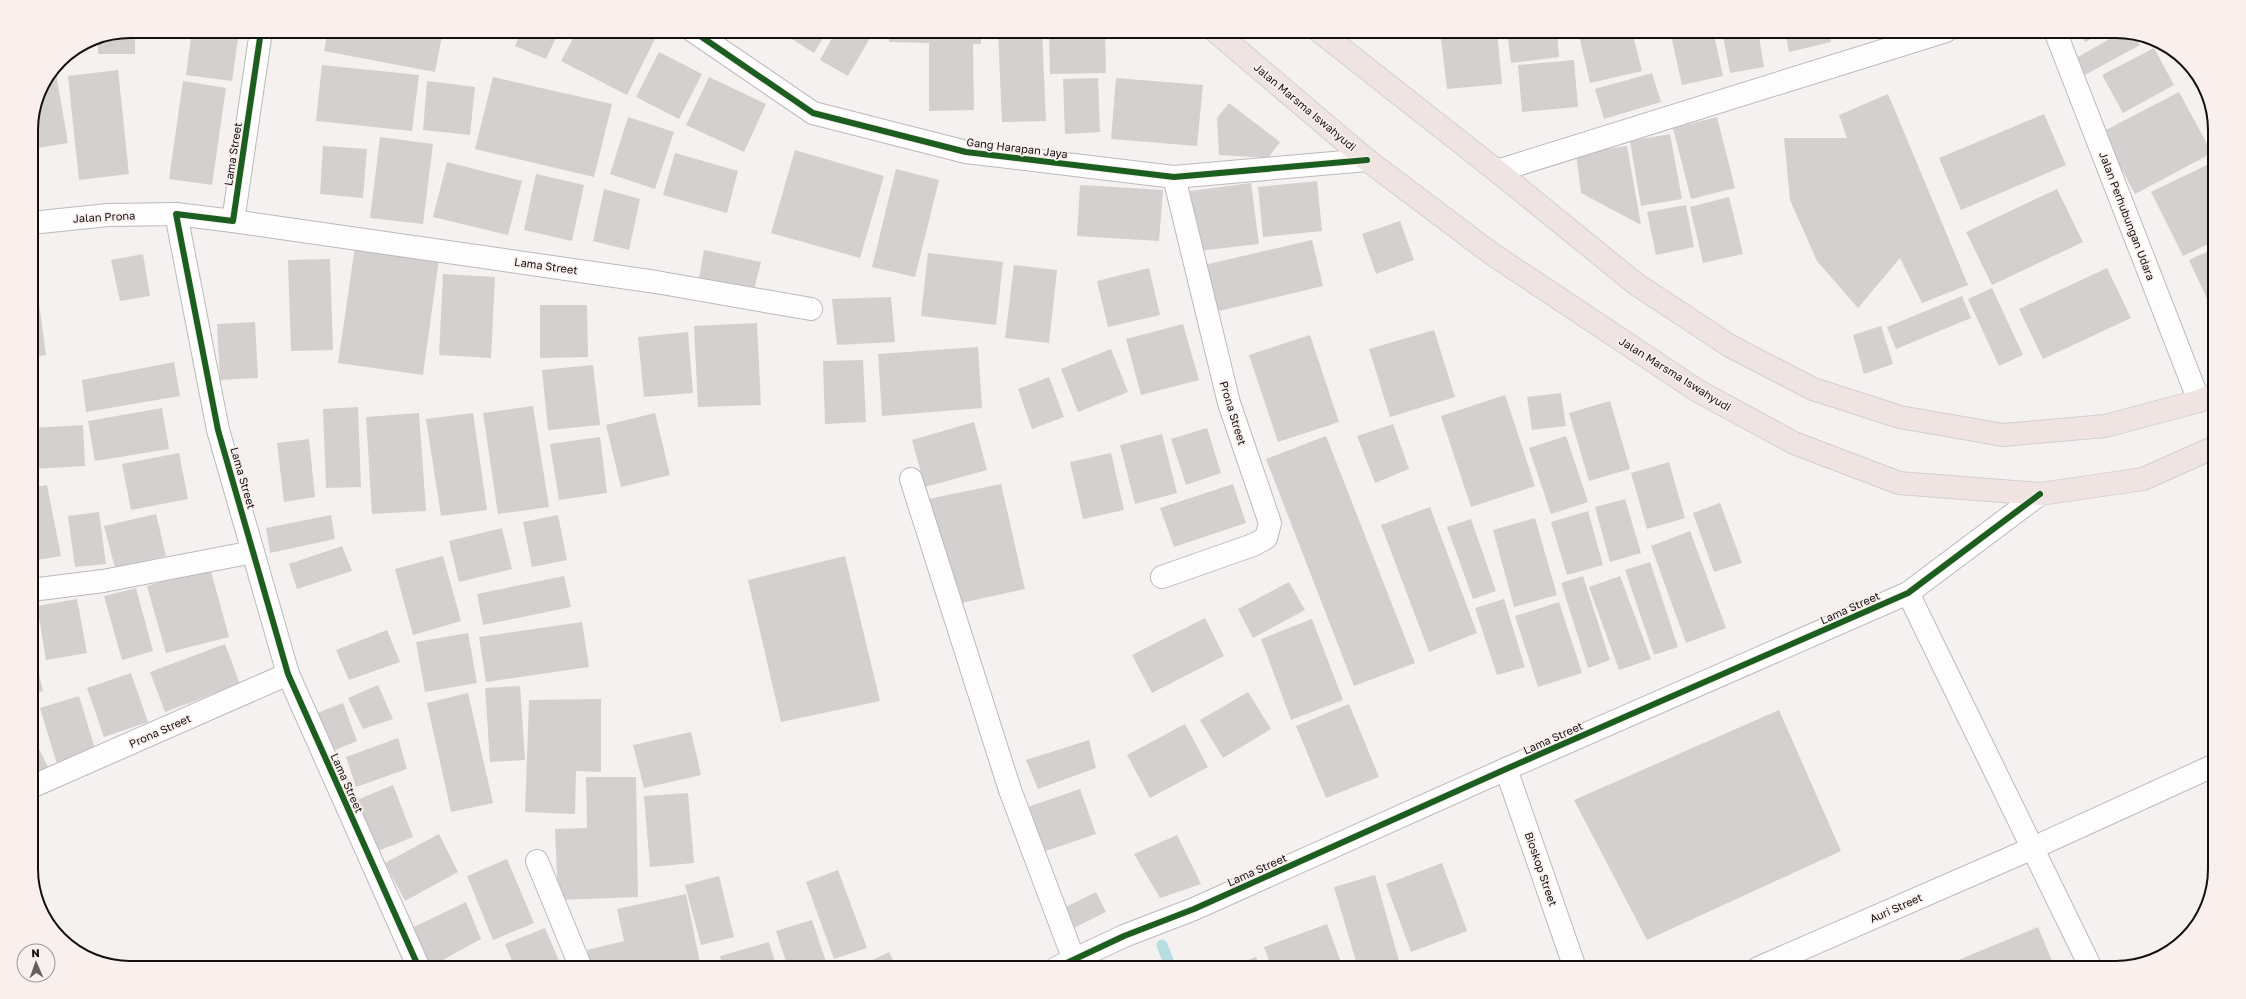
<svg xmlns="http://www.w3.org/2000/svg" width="2246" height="999" viewBox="0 0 2246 999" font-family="'Golos Text',sans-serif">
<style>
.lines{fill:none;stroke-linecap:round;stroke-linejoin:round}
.stream{stroke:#b8dde1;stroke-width:11}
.building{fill:#d4d0cf}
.lane-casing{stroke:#bdb9b8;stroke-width:24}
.street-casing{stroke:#bdb9b8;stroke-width:24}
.highway-casing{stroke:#d1cfcf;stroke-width:24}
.lane{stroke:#fefdfd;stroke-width:22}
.street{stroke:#fefdfd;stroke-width:22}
.highway{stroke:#f0e4e3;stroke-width:22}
.cycleway-casing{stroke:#f9f0ee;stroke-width:8}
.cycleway{stroke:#1b5e20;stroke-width:6}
.labels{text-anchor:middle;stroke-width:3.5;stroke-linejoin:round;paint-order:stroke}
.street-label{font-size:11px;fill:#141110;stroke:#f9f0ee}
.rim{fill:none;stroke:#141110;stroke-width:2}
</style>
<rect width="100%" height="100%" fill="#f6f1f1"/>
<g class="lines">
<polyline class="stream" points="1162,945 1171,968"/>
</g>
<g class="building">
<polygon points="130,31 135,31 135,54 98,54 98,37"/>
<polygon points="192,31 239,31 232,81 186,75"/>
<polygon points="328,31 443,31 435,72 324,51"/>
<polygon points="521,31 559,31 546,59 515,46"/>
<polygon points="577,31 659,31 627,95 561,61"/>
<polygon points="779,31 827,31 814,53"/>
<polygon points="836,31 874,31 848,76 820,60"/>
<polygon points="889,31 981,31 981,44 973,44 974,110 929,111 929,43 889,42"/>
<polygon points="998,31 1042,31 1046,121 1002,122"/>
<polygon points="1049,31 1105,31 1106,73 1050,74"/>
<polygon points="1440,31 1497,31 1502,84 1447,89"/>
<polygon points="1507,31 1557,31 1559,57 1511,63"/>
<polygon points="1578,31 1632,31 1642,71 1590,83"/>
<polygon points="1670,31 1713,31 1723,76 1682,85"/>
<polygon points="1722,31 1758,31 1764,67 1730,73"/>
<polygon points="1785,31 1829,31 1831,42 1789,52"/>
<polygon points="2079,31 2107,31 2085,42"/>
<polygon points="2122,32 2133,35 2140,45 2085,75 2076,58"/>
<polygon points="2154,48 2174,85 2123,113 2102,75"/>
<polygon points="659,52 702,74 679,119 636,97"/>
<polygon points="1574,60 1578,107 1522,112 1518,65"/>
<polygon points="322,65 419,75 412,131 316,121"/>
<polygon points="55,67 68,143 31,149 31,124 39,92"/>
<polygon points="118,70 129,174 79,180 68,76"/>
<polygon points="1652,73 1661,102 1604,119 1595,89"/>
<polygon points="493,77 612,104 594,177 475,149"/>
<polygon points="709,77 766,104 744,152 686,125"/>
<polygon points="1098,78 1100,132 1065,134 1063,79"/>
<polygon points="1116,78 1203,85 1197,146 1111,139"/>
<polygon points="183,81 226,88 212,185 169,179"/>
<polygon points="427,81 475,87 470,135 423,130"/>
<polygon points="2179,92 2212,153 2135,194 2102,132"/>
<polygon points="1888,94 1968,285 1922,303 1900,258 1858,308 1817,261 1790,200 1784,138 1847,138 1839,115"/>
<polygon points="1229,103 1280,142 1268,158 1219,155 1217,118"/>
<polygon points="2044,114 2066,165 1961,210 1939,158"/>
<polygon points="628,117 674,132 655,189 610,174"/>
<polygon points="1717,117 1735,188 1691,199 1673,128"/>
<polygon points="1670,134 1682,199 1641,206 1630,141"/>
<polygon points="380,137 433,144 423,224 370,218"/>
<polygon points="323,146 367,149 363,198 320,194"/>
<polygon points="1627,146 1641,225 1581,193 1576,153"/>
<polygon points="795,150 884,176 860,258 771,233"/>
<polygon points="675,153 738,171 727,213 663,195"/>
<polygon points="2215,161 2215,241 2183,256 2151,192"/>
<polygon points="447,162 522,181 508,235 433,217"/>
<polygon points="896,169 939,180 915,277 872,267"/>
<polygon points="536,174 584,185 572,241 524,230"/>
<polygon points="1317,181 1322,231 1263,237 1258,187"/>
<polygon points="1251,183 1259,244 1198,251 1190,191"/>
<polygon points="1080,185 1163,190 1159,241 1077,236"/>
<polygon points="604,189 640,199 629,250 593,241"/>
<polygon points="2057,189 2083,242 1992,285 1966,232"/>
<polygon points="1729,197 1743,254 1703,263 1690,207"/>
<polygon points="1686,205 1694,247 1656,255 1647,212"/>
<polygon points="1400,221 1414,260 1376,274 1362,234"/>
<polygon points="1312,240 1323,286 1215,312 1204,265"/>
<polygon points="355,247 439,259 423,375 338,363"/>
<polygon points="2215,248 2215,301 2209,303 2189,260"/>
<polygon points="704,250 761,262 754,289 699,278"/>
<polygon points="928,253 1003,262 996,325 921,316"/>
<polygon points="143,254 150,296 120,301 111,260"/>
<polygon points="330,259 333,350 291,351 288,260"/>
<polygon points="1014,265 1057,270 1049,343 1005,338"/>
<polygon points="1149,268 1160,315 1108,327 1097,281"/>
<polygon points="2107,268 2131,318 2043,359 2019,309"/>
<polygon points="443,274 495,277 491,358 439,355"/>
<polygon points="1992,288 2023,355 1999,366 1968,299"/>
<polygon points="1962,296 1971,318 1896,349 1887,327"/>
<polygon points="891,297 895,342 837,345 832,299"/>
<polygon points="39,304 46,355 31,357 31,305"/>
<polygon points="540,305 587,305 588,357 540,358"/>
<polygon points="255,322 258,378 220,380 217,324"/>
<polygon points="757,323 761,405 698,407 694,326"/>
<polygon points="1183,324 1199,380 1141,395 1126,339"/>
<polygon points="1881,326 1893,364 1864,374 1853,335"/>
<polygon points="1434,330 1455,397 1390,417 1369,349"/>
<polygon points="688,332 693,393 644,397 638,337"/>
<polygon points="1310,335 1339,422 1278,442 1249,355"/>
<polygon points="978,347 982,408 882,416 878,354"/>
<polygon points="1111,349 1128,392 1078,412 1061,369"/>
<polygon points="863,360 866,422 825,424 823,361"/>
<polygon points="174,362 180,396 86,412 82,380"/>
<polygon points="593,365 600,425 548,430 542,370"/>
<polygon points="1049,377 1064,417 1032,429 1018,389"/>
<polygon points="1561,393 1566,426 1532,430 1527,397"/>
<polygon points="1505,395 1535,486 1471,507 1441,416"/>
<polygon points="1610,401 1630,469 1589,481 1569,413"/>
<polygon points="533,406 549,507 498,514 483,413"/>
<polygon points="358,407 361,487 326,488 323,409"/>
<polygon points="162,408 169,449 95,461 88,421"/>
<polygon points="419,413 426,511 372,514 366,417"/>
<polygon points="473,413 487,510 441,516 426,419"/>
<polygon points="655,413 670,475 621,487 606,425"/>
<polygon points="974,422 987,470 925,487 912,440"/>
<polygon points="1393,424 1409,469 1375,483 1357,436"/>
<polygon points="83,425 85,466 31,469 31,428"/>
<polygon points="1207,428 1221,473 1186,485 1171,439"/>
<polygon points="1162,434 1177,493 1135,504 1120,445"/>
<polygon points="1326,436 1415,663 1354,686 1266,459"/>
<polygon points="1566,436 1588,502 1551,514 1529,448"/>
<polygon points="600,437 607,493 559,500 550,444"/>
<polygon points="309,439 315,497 284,502 277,443"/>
<polygon points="179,453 188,499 131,510 122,464"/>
<polygon points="1111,453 1124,510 1083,519 1070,462"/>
<polygon points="1669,462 1685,518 1647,529 1631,473"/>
<polygon points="1001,484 1025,589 952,605 928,499"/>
<polygon points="1233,484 1246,523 1174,547 1160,508"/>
<polygon points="47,485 61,556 31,561 31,488"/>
<polygon points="1625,499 1641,553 1610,562 1595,507"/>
<polygon points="1720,503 1742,563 1714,572 1693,513"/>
<polygon points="1430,507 1477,633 1429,652 1381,525"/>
<polygon points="1588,511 1603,565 1567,575 1551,522"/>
<polygon points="99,512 106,564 75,567 68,516"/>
<polygon points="156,514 166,556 115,568 104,526"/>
<polygon points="331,515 335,539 270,553 266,528"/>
<polygon points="558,515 567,560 532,567 523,522"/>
<polygon points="1535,518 1557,595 1514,607 1493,530"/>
<polygon points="1471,519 1496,591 1473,599 1447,527"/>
<polygon points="502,528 512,569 459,582 449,541"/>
<polygon points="1690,531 1726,628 1686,643 1651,546"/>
<polygon points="342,546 352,571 297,589 289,564"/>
<polygon points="443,556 461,621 413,635 395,569"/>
<polygon points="845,556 880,701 781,722 748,580"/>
<polygon points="1650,562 1678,647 1654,655 1625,570"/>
<polygon points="210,568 229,637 166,653 147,586"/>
<polygon points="564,576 571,607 483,625 477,594"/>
<polygon points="1583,576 1610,660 1588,668 1561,583"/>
<polygon points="1620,576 1651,659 1619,670 1589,587"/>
<polygon points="1289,582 1305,610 1253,638 1238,609"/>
<polygon points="136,588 153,651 122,660 104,596"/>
<polygon points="77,599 87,653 46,660 37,606"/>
<polygon points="1504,599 1525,667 1497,675 1475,608"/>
<polygon points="1559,602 1582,673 1538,687 1515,616"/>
<polygon points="1205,618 1224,656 1152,693 1132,655"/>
<polygon points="1312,619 1343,700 1291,720 1261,639"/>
<polygon points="582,622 589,667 486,682 479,637"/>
<polygon points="387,630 400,662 349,680 336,650"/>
<polygon points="468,633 477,683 425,692 416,642"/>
<polygon points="31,641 43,691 31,694"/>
<polygon points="225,644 240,684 165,712 150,672"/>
<polygon points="131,673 148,722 104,737 87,688"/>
<polygon points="378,685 393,719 363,729 348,698"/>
<polygon points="520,686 525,760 490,762 485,688"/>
<polygon points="1248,692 1271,729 1223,758 1200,720"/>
<polygon points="468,693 493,803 451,812 427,703"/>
<polygon points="79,696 96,752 57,764 40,708"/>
<polygon points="601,699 601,772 576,771 575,814 525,812 529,700"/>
<polygon points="343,703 357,741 333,751 317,713"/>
<polygon points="1349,704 1379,777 1326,798 1296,726"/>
<polygon points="1779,710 1841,851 1647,940 1574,800"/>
<polygon points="1185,724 1208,767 1150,798 1127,755"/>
<polygon points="691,732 701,775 644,788 633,745"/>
<polygon points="31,733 48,767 31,775"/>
<polygon points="398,738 407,769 356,787 346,757"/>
<polygon points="1089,740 1096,768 1038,789 1026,760"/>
<polygon points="586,777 636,777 638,897 558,900 555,829 587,828"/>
<polygon points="393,785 413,837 378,851 357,800"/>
<polygon points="1080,789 1096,834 1037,854 1022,809"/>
<polygon points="688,793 694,863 650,867 644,796"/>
<polygon points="439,834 458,872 405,901 385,863"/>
<polygon points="1177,835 1201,884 1160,898 1134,854"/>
<polygon points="507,859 534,923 493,940 467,876"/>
<polygon points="1442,863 1467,931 1411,952 1386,884"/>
<polygon points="838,870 867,948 834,959 806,882"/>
<polygon points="1375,875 1401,968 1358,968 1334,887"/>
<polygon points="719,876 734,937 701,945 685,885"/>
<polygon points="1096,892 1106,912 1074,928 1064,908"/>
<polygon points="686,894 701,968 591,968 587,950 624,941 617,909"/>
<polygon points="466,902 481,939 430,967 412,928"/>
<polygon points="812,920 828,968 788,968 776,931"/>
<polygon points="1327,924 1343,968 1272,968 1264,947"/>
<polygon points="2038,927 2055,968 1953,968 1951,963"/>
<polygon points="545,928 562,968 515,968 505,944"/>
<polygon points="769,942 777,968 723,968 720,956"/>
<polygon points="889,952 897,968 856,968"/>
<polygon points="1256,957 1260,968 1226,968"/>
<polygon points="477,961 480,968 461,968"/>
</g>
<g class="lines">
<defs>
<g id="lane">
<polyline points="31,223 108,215 176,214"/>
<polyline points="1908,593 2091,968"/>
<polyline points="1758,968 2033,848 2215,765"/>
</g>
<g id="street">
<polyline points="261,31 233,221 176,214 218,430 288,674 419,968"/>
<polyline points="693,31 813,113 966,152 1174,177 1367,160"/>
<polyline points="2055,31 2199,401"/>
<polyline points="1497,171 1946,31"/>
<polyline points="233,221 656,282 811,309"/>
<polyline points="911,479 1010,790 1074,960"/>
<polyline points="1162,577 1253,545 1266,538 1270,523 1229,403 1174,177"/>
<polyline points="31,590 103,581 253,552"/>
<polyline points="1506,769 1575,968"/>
<polyline points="31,787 288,674"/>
<polyline points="537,861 581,968"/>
<polyline points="1056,968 1124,936 1194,909 1506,769 1908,593 2040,494"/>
</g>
<g id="highway">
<polyline points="1215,31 1367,160 1492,254 1698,391 1794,443 1899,483 2040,494 2143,479 2215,447"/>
<polyline points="1319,31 1497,171 1636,284 1730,346 1813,389 1900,417 2003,435 2105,426 2199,401 2215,394"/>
</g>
</defs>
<use href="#lane" class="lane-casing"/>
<use href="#street" class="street-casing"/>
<use href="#highway" class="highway-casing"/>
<use href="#lane" class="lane"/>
<use href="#street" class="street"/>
<use href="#highway" class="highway"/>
<defs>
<g id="cycleway">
<polyline points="261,31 233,221 176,214 218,430 288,674 419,968"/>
<polyline points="693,31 813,113 966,152 1174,177 1367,160"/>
<polyline points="1056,968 1124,936 1194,909 1506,769 1908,593 2040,494"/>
</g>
</defs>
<use href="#cycleway" class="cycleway-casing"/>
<use href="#cycleway" class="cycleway"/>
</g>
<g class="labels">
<g class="street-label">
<text transform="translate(1305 107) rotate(40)" y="4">Jalan Marsma Iswahyudi</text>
<text transform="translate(1017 148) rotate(7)" y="4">Gang Harapan Jaya</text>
<text transform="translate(233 154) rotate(-81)" y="4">Lama Street</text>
<text transform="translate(2127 216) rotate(69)" y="4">Jalan Perhubungan Udara</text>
<text transform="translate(104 217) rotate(-3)" y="4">Jalan Prona</text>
<text transform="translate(546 266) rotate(8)" y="4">Lama Street</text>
<text transform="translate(1675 374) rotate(32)" y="4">Jalan Marsma Iswahyudi</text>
<text transform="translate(1233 413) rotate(73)" y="4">Prona Street</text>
<text transform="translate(243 478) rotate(74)" y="4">Lama Street</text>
<text transform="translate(1850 608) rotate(-24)" y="4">Lama Street</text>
<text transform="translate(160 731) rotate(-24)" y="4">Prona Street</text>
<text transform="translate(1553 738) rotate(-24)" y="4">Lama Street</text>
<text transform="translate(347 783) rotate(66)" y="4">Lama Street</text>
<text transform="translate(1541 869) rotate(71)" y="4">Bioskop Street</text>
<text transform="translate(1257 870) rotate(-24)" y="4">Lama Street</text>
<text transform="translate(1896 908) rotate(-24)" y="4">Auri Street</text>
</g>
</g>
<path d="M0 0H2246V999H0ZM130 38H2116A92 92 0 0 1 2208 130V869A92 92 0 0 1 2116 961H130A92 92 0 0 1 38 869V130A92 92 0 0 1 130 38Z" fill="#f9f0ee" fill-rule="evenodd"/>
<path class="rim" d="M130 38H2116A92 92 0 0 1 2208 130V869A92 92 0 0 1 2116 961H130A92 92 0 0 1 38 869V130A92 92 0 0 1 130 38Z"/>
<g transform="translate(36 963) rotate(358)"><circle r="19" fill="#f9f0ee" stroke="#9d9795"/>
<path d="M0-3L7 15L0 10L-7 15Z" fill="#635f5f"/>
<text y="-6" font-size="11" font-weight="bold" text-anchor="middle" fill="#141110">N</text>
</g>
</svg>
